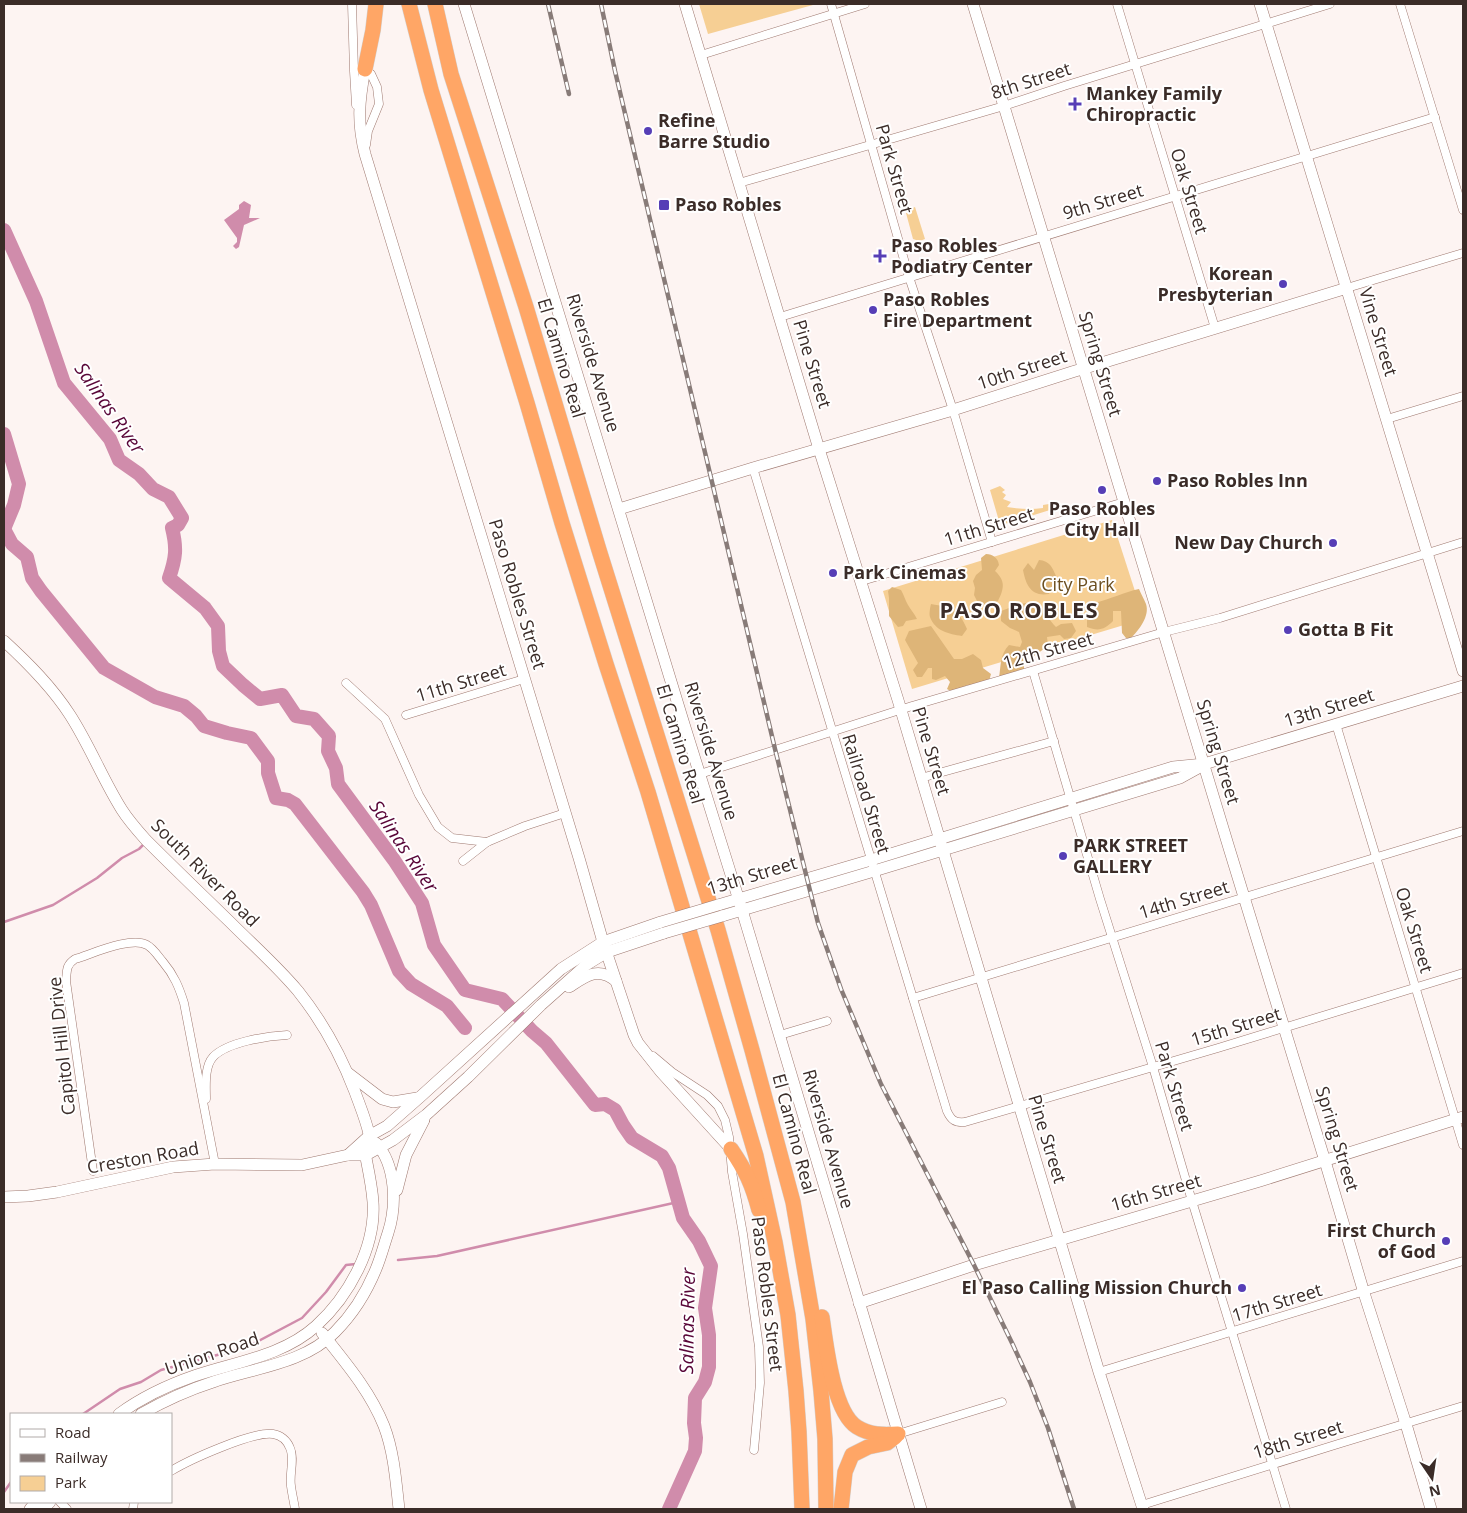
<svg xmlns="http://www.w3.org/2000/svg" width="1467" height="1513" viewBox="0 0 1467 1513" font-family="'Open Sans',sans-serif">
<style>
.green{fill:#f6cf94}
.forest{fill:#deb578}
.water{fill:#d08cab}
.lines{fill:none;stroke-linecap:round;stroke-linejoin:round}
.stream{stroke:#d08cab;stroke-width:2.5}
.river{stroke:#d08cab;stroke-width:14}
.street-casing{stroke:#9f7970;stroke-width:9}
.secondary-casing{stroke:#9f7970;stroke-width:12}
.highway-casing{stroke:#d4d1d0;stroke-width:16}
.street{stroke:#fff;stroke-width:8}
.secondary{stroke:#fff;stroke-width:11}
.highway{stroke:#ffa666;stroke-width:15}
.rail-casing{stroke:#887b78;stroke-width:4.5}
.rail{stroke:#fff;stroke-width:2.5;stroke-dasharray:8;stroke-linecap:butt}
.secondary-bridge-casing{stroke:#9f7970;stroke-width:12;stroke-linecap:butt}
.secondary-bridge{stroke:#fff;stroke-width:11}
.poi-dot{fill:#563eb6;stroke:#fff;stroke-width:2}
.labels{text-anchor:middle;stroke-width:4;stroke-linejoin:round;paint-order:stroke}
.street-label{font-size:18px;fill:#3b2c28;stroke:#fff}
.poi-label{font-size:18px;font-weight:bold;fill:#3b2c28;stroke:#fff;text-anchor:start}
.park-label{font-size:18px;fill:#6b4e20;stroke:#fff}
.water-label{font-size:19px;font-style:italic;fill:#580537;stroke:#fff}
.district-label{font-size:22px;font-weight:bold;letter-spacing:1px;fill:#3b2c28;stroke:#fff}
</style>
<rect width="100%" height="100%" fill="#fdf4f2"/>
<g class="green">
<polygon points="699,4 812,4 813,5 708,34"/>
<polygon points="915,207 925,239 917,242 916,240 913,239 906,213 908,213 908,210"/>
<path d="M1000,486l5,4 -3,2 4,3 -3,4 8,3 -4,5c12,2 24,3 36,1v-3l6,-1 1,6 -45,14 -6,-3 -9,-31z"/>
<polygon points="1112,520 1144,619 912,689 883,591"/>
</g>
<g class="forest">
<path d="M986,554c7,0 12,4 13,11l-4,6c11,10 9,18 3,30l-12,4 -8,-2 -4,-8 1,-7 -2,-7 3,-6 6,-5 -1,-12z"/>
<path d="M1039,560c11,1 13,7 17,16l-7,18c-18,3 -23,-9 -26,-24l5,-7 6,7z"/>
<path d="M892,587l9,3c3,5 4,10 7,15 3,5 6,8 9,14l-11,2 -3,5 -5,1 -9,-11v-18l-1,-7z"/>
<path d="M1139,589c2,5 5,10 7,15 4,12 -7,26 -15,34h-5l-4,-5 -1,-22h-8v10c-8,8 -14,11 -26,6v-7l8,-17c16,-4 29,-11 44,-14z"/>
<path d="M1026,603c20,2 18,12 30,24l5,-3 11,-1 4,8 -5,7 -7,1 -4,-4 -13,2 1,9 -14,10 -5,-4 -5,1v16l-3,8 -22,1c2,-13 1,-24 10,-33l11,2 2,-5 -3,-10 -9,-4 -9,-7v-10l19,-7z"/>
<path d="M931,604c21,4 27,4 36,25l-5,7c-13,-2 -27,-5 -32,-19 -1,-3 0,-9 1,-13z"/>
<polygon points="931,626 954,659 962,659 973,654 981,660 983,668 991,674 989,681 979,685 967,685 958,695 947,689 950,682 945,676 936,680 932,679 932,668 928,668 922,677 917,677 913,670 918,663 905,640 909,631"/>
</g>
<polygon class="water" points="244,201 251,205 249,218 260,218 244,225 239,247 236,249 233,246 237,242 237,238 224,220 239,209 239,205"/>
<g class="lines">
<g class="stream">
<polyline points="4,922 53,905 97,878 122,858 139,849 145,843"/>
<polyline points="398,1260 437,1256 678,1202"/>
<polyline points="83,1414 120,1389 141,1382 161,1370 247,1347 302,1318 326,1292 346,1265 356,1264"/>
<polyline points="4,1492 11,1482"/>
</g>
<g class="river">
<path d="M4,230l32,71 28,82 46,56 9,21 20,14 14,15 16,8 13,21 -4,7 -6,3c5,20 4,30 -3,50l36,30 13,18 1,25 4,15 20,19 17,14 22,-4 14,21 18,3 15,17 -1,15 8,17 2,16 56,76 28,43 12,42 31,45 37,9 30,32 14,12 49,62 10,-1 10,6 8,15 9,13 30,18 7,12 14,50 16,23 12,25 -6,42 4,27v32l-4,15 -10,16 -1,25 2,15 -1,13 -26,58"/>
<polyline points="4,434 19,484 14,505 4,529"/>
<polyline points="4,529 12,544 27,557 32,578 41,591 104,668 155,697 184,706 196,716 204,726 227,733 251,738 268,761 268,773 276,798 288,800 295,804 363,892 371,905 399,971 411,984 447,1006 465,1028"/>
</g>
<defs>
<g id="street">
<polyline points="352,4 354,71 356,105"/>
<polyline points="831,4 909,277 953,410 992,542"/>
<polyline points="1117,4 1215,328"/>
<polyline points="1400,4 1463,210"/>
<polyline points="701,55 865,4"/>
<polyline points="364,68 371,74 377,87 379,104 368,131 366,145"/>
<polyline points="739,183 1004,106 1064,86 1330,4"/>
<polyline points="1347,288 1463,253"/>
<polyline points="780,317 1435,117"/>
<polyline points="1387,419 1463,396"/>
<path d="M753,468l194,643c4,9 8,12 18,11l253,-74 245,-75"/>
<polyline points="862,581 1124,502"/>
<polyline points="1033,671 1100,899 1153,1067 1192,1201 1286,1509"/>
<polyline points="346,683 385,719 419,795 438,827 452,838 487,842"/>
<polyline points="406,715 524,679"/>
<polyline points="1336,724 1463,1145"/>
<polyline points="700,774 912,706 1164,632 1220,618 1463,542"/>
<polyline points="921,778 1054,741"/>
<polyline points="463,861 487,842 525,826 565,813"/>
<polyline points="913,998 1463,831"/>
<polyline points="780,1035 827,1021"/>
<polyline points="653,1056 672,1072 707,1095 718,1106 725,1120 729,1137 732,1172 743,1234 759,1347 760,1383 754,1450"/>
<path d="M206,1099c0,-12 -2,-32 7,-42 14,-15 54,-21 74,-22"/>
<path d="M93,1171l-27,-190c1,-11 0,-16 9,-22 17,-5 56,-23 72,-14 6,3 11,11 16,17 11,13 16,25 21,41l31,161"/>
<polyline points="1099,1372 1463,1261"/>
<polyline points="898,1434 1002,1402"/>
<path d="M171,1471c18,-11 82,-40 102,-37 7,1 14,6 17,14 5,11 -1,26 1,38 1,8 3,16 4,23"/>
<polyline points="60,1502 67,1509"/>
<polyline points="1142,1505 1338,1444 1463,1406"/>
<polyline points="133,1509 134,1502"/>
</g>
<g id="secondary">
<polyline points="464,4 684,724 742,910 921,1509"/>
<polyline points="685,4 819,449 898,700 1099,1372 1143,1509"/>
<polyline points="973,4 1229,848 1325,1161 1364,1293 1406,1424 1431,1509"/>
<polyline points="1260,4 1463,671"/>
<path d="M365,69c-6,32 -8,53 0,85l214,704 24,84 31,93 4,8 23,29 70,77"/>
<polyline points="619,509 753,468 953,410 1072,372 1347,288"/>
<path d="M4,641c25,23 48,46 66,74 20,31 33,65 52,95 7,11 16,21 24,30 28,28 56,55 84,82 23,23 47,44 68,69 24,30 43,64 57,101 5,14 11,28 14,42 1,8 -4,16 -3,24 3,15 6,29 7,44 3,45 -24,94 -57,124 -33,30 -81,36 -122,50 -26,9 -53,22 -75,38"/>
<polyline points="718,905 871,860 1173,767 1204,764 1463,686"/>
<polyline points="722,916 874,871 1180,778 1200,767"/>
<path d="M569,987c17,-11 29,-21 47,-6"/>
<polyline points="348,1073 382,1099 393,1102 417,1098"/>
<polyline points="348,1155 369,1136 387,1126 420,1097 561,969 603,942 661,922"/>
<polyline points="397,1190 406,1155 424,1120"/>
<polyline points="4,1197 28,1196 57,1192 173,1167 215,1164 302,1165 348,1155 366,1155 393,1140 426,1115 468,1077 541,1005 586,965 607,952 664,933"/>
<polyline points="859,1303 974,1265 1260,1181 1463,1117"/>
<path d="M322,1333c23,29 48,58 62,93 10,26 12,56 15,83"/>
<path d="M141,1414c23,-13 47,-24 72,-32 40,-14 91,-18 122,-50 17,-17 32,-41 41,-63 5,-12 8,-24 12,-36 9,-28 8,-68 -12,-90"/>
<polyline points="30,1509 36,1502"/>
<polyline points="43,1509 50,1502"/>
</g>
<g id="highway">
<polyline points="409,4 431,90 527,403 562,523 606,664 648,792 756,1156 775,1242 788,1315 796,1391 799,1432 802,1509"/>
<polyline points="435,4 451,74 526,307 599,550 718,930 752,1050 793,1202 813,1319 821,1391 825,1439 826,1509"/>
<polyline points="365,69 373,30 376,4"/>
<path d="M731,1149c15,22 21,35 28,61"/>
<path d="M822,1317c4,27 11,95 35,110 13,8 26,8 41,7"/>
<polyline points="841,1509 845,1472 852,1455 868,1447 887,1443 895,1437"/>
</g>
</defs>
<use href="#street" class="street-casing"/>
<use href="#secondary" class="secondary-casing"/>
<use href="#highway" class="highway-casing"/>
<use href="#street" class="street"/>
<use href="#secondary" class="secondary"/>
<use href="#highway" class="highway"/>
<defs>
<g id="rail">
<polyline points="548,4 569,94"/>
<polyline points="601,4 615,71 775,749 818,923 841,989 881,1084 974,1265 1013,1345 1030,1382 1048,1428 1074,1509"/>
</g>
</defs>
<use href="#rail" class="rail-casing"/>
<use href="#rail" class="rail"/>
<defs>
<g id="secondary-bridge">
<polyline points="661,922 718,905"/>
<polyline points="664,933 722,916"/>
</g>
</defs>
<use href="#secondary-bridge" class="secondary-bridge-casing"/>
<use href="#secondary-bridge" class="secondary-bridge"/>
</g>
<g class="poi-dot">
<path d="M1072.5 96.5h5v5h5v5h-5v5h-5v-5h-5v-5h5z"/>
<circle cx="648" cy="131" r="5"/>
<rect x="658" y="199" width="12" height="12" rx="2.5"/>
<path d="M877.5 248.5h5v5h5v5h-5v5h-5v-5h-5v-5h5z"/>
<circle cx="1283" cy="284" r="5"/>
<circle cx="873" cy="310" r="5"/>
<circle cx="1157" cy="481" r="5"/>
<circle cx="1102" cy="490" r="5"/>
<circle cx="1333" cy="543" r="5"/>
<circle cx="833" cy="573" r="5"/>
<circle cx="1288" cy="630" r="5"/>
<circle cx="1063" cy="856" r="5"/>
<circle cx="1446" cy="1241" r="5"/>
<circle cx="1242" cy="1288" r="5"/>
</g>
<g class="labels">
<g class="street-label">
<text transform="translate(1031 81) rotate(-18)" y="6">8th Street</text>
<text transform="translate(894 169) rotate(74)" y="6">Park Street</text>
<text transform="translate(1189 191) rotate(73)" y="6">Oak Street</text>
<text transform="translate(1103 202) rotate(-17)" y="6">9th Street</text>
<text transform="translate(1378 332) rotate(73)" y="6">Vine Street</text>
<text transform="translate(561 358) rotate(73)" y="6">El Camino Real</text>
<text transform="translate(593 363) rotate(73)" y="6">Riverside Avenue</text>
<text transform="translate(812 364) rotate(73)" y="6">Pine Street</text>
<text transform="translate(1100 364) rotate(73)" y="6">Spring Street</text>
<text transform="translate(1022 370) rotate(-18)" y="6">10th Street</text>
<text transform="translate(989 527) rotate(-17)" y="6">11th Street</text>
<text transform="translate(517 594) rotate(73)" y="6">Paso Robles Street</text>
<text transform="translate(1048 651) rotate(-16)" y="6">12th Street</text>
<text transform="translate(461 683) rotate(-17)" y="6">11th Street</text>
<text transform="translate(1329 708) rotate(-17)" y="6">13th Street</text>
<text transform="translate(680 744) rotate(73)" y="6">El Camino Real</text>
<text transform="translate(711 751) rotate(73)" y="6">Riverside Avenue</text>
<text transform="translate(931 751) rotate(73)" y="6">Pine Street</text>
<text transform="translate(1218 752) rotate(73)" y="6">Spring Street</text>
<text transform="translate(866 794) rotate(73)" y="6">Railroad Street</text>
<text transform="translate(205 873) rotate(45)" y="6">South River Road</text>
<text transform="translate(752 876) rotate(-17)" y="6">13th Street</text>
<text transform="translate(1184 900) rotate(-17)" y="6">14th Street</text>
<text transform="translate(1414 930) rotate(73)" y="6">Oak Street</text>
<text transform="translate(1236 1027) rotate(-17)" y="6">15th Street</text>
<text transform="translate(62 1046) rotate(-96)" y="6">Capitol Hill Drive</text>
<text transform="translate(1174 1086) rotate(73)" y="6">Park Street</text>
<text transform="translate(794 1134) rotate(75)" y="6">El Camino Real</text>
<text transform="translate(828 1139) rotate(74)" y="6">Riverside Avenue</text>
<text transform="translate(1047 1139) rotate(73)" y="6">Pine Street</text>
<text transform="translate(1337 1139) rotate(73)" y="6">Spring Street</text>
<text transform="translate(143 1158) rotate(-10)" y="6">Creston Road</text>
<text transform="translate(1156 1193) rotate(-16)" y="6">16th Street</text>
<text transform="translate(767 1294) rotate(83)" y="6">Paso Robles Street</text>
<text transform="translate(1277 1303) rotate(-17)" y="6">17th Street</text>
<text transform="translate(212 1354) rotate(-19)" y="6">Union Road</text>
<text transform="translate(1298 1440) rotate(-17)" y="6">18th Street</text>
</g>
<g class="poi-label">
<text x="1086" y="100">Mankey Family<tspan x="1086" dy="21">Chiropractic</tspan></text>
<text x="658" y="127">Refine<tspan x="658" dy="21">Barre Studio</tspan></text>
<text x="675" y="211">Paso Robles</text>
<text x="891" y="252">Paso Robles<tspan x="891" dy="21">Podiatry Center</tspan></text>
<text x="1273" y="280" text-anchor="end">Korean<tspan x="1273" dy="21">Presbyterian</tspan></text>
<text x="883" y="306">Paso Robles<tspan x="883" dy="21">Fire Department</tspan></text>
<text x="1167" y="487">Paso Robles Inn</text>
<text x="1102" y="515" text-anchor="middle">Paso Robles<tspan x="1102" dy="21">City Hall</tspan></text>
<text x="1323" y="549" text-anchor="end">New Day Church</text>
<text x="843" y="579">Park Cinemas</text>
<text x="1298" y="636">Gotta B Fit</text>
<text x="1073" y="852">PARK STREET<tspan x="1073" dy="21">GALLERY</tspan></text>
<text x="1436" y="1237" text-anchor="end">First Church<tspan x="1436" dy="21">of God</tspan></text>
<text x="1232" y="1294" text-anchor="end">El Paso Calling Mission Church</text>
</g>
<g class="park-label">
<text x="1078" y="591">City Park</text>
</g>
<g class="water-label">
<text transform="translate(110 408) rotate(55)" y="7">Salinas River</text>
<text transform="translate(404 846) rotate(56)" y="7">Salinas River</text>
<text transform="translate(687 1321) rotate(-89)" y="7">Salinas River</text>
</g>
<g class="district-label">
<text x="1019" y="618">PASO ROBLES</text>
</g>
</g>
<rect width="1467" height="1513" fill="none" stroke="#3b2c28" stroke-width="10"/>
<rect x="10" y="1413" width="162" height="90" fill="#ffffff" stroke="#b1aba9"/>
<rect x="20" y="1429" width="25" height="8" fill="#ffffff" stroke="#b1aba9"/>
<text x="55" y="1438" font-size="15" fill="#3b2c28">Road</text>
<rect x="20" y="1454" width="25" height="8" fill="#887b78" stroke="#b1aba9"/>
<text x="55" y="1463" font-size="15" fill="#3b2c28">Railway</text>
<rect x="20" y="1476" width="25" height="15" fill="#f6cf94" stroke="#b1aba9"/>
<text x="55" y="1488" font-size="15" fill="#3b2c28">Park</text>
<g transform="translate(1432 1478) rotate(167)" stroke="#ffffff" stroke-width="4" paint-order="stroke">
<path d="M0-4L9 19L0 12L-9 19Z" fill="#3b2c28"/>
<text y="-8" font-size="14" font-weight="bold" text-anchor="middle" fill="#3b2c28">N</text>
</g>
</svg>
